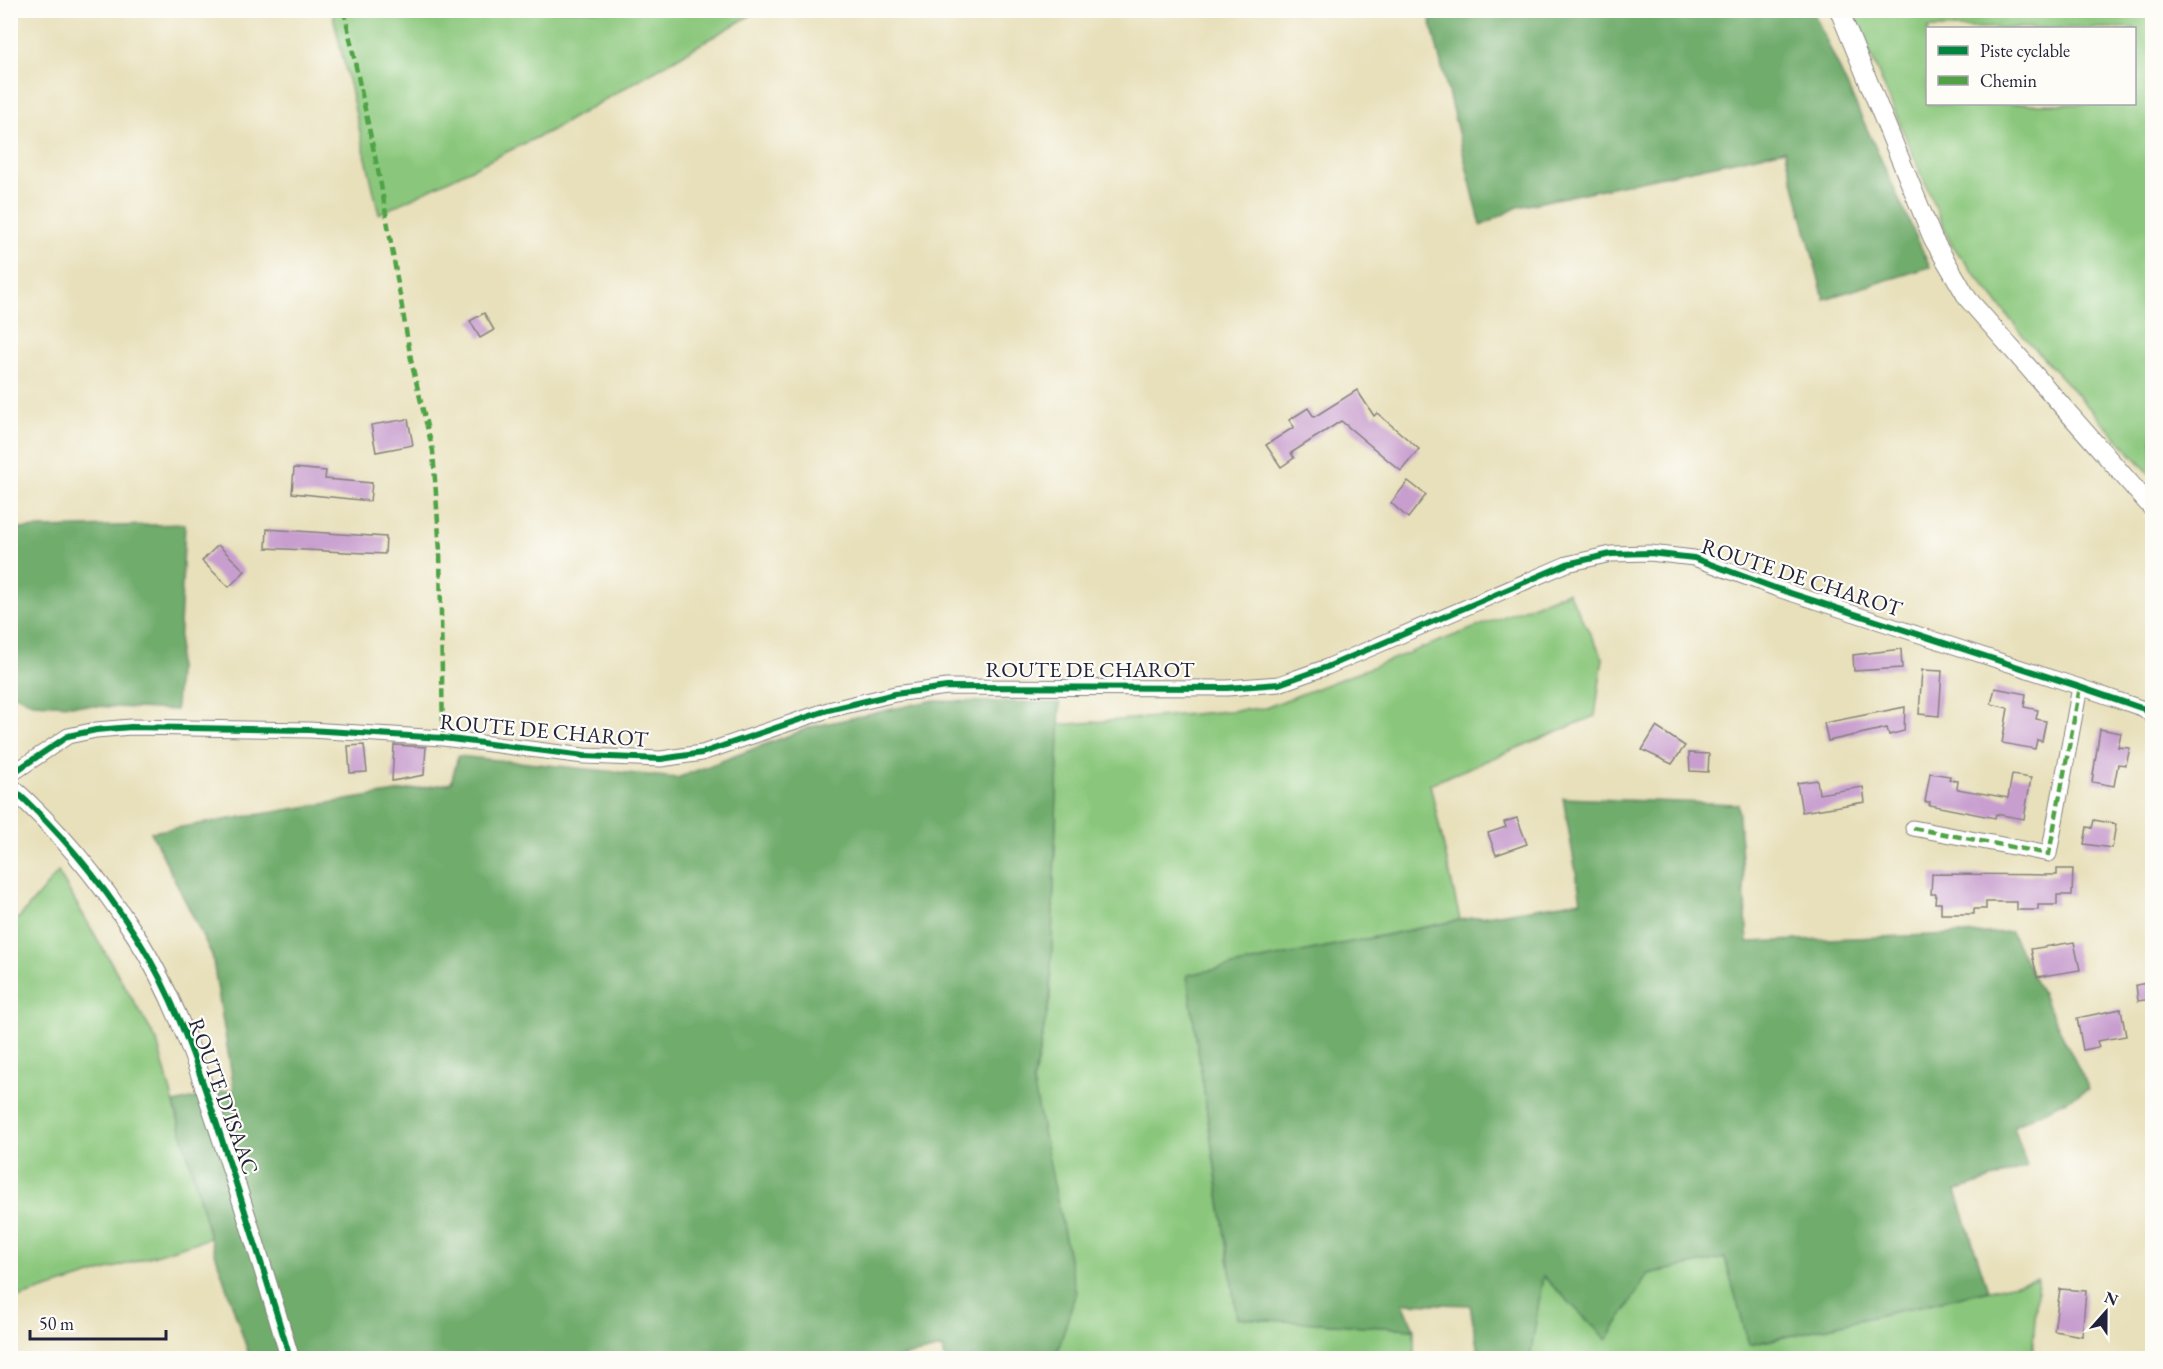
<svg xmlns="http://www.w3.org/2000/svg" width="2163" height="1369" viewBox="0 0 2163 1369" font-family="'EB Garamond',serif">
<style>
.green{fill:#8ac77c;stroke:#56745c;stroke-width:1.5;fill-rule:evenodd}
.forest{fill:#6fac6c;stroke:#486754;stroke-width:1.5}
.building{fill:#c89ecf}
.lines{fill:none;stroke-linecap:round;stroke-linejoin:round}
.minor-casing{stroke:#85817b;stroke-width:17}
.tertiary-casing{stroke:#85817b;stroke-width:20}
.minor{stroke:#fff;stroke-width:15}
.tertiary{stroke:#fff;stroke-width:18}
.quiet{stroke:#50a245;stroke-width:4.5;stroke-dasharray:9 4.5;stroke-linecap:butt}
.cycleway-casing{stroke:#fdfcf7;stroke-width:10}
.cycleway{stroke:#00873e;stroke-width:6}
.labels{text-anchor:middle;stroke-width:4.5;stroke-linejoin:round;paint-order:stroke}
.street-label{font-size:22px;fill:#22223b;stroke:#fdfcf7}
</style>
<rect width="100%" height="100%" fill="#fdfcf7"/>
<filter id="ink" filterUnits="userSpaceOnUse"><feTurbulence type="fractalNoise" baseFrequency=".0167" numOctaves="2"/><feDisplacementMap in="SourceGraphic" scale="12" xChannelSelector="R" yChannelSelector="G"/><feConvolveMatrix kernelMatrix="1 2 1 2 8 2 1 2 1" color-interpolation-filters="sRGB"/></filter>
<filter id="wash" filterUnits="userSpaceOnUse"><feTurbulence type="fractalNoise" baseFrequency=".008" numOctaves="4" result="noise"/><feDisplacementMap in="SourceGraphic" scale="24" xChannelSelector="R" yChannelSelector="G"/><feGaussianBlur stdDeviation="1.35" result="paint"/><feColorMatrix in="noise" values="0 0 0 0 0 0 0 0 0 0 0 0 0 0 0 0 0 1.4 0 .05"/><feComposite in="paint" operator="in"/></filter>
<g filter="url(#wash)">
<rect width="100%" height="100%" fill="#e8e0bb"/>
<g class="green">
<polygon points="332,11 332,10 758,11 552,130 379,214"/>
<path d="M1852,11h300v465l-127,-138 -74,-94zM1928,28h206v76h-206z"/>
<polygon points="1568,592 1603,658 1595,716 1430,784 1460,920 1187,975 1237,1318 1414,1329 1414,1358 1056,1358 1033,1082 1050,998 1059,725 1265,708"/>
<polygon points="58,872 157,1041 210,1238 11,1300 10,919 19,918"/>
<polygon points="1725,1257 1750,1345 2038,1279 2032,1358 1530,1358 1543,1276 1607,1339 1647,1274"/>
</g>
<g class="forest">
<polygon points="1428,11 1813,11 1930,267 1824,299 1785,150 1518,207 1481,226"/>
<polygon points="185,524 176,710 32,703 11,693 11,529"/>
<polygon points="929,701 1060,703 1050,998 1033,1082 1076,1292 1056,1357 944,1358 942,1348 897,1358 250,1358 210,1238 174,1103 234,1089 212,955 151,832 451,783 458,756 677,778 811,727"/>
<polygon points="1563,798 1738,804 1748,942 2011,932 2089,1089 2014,1126 2027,1167 1956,1191 1988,1290 1749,1345 1725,1258 1648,1274 1607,1340 1543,1276 1530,1358 1479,1358 1470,1305 1403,1303 1414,1329 1237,1318 1187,975 1460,920 1581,901"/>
</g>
<g id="blocks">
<g class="building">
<polygon points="484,313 494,330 480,338 470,321"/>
<polygon points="1357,390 1374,416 1377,413 1419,449 1401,471 1341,421 1291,453 1294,458 1281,467 1266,445 1294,427 1289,420 1308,408 1314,417"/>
<polygon points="408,419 413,445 376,452 371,425"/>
<polygon points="294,468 326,471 325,479 372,483 370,501 292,493"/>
<polygon points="1408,481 1426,495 1408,518 1391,503"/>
<polygon points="267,529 386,537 385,554 266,548"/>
<polygon points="218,545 245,571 229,587 202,561"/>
<polygon points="1901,649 1902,668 1854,671 1853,655"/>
<polygon points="1922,670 1942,671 1939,716 1919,714"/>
<polygon points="1995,688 2026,694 2024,707 2038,710 2036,719 2046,721 2042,741 2037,740 2035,749 2002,743 2008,708 1991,704"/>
<polygon points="1905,707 1904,731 1889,735 1887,728 1828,741 1824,723"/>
<polygon points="1656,727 1685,746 1672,764 1642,750"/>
<polygon points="2100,729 2121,733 2118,747 2130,748 2126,765 2118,764 2114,786 2092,782"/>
<polygon points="364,745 367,772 350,773 348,746"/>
<polygon points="394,745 426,747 424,775 392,781"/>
<polygon points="1689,753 1709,754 1708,772 1690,771"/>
<polygon points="1930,773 1950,776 1949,780 1958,781 1957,789 2008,798 2012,775 2031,778 2024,819 1996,814 1995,818 1929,805 1930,802 1925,802"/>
<polygon points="1817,780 1819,794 1863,787 1865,802 1802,812 1797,783"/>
<polygon points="1517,818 1527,844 1496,855 1488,833 1506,827 1504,822"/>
<polygon points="2094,820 2116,824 2112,848 2084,844 2087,827 2092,828"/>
<polygon points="2057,869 2073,869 2072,895 2057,895 2057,905 2038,905 2038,910 2017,910 2017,902 1986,902 1986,909 1974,909 1974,914 1941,914 1941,903 1935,903 1936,894 1931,894 1932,874 2057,875"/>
<polygon points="2074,942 2080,970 2037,977 2031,949"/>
<polygon points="2152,982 2152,999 2138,1001 2136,985"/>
<polygon points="2121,1009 2126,1036 2097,1041 2099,1047 2083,1050 2077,1018"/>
<polygon points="2060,1289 2086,1291 2082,1336 2054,1331"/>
</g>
</g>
</g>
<g filter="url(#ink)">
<use href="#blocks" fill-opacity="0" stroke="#85817b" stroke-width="1.5"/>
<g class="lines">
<defs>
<g id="minor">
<polyline points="10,775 68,736 96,730 131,727 309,730 443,738 584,756 661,759 702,753 828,710 895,694 947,687 1227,688 1279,684 1327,667 1567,564 1611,554 1650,553 1694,558 1775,588 2080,687 2144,709 2152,716"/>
<polyline points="1913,828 2049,854 2080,687"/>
</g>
<g id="tertiary">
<polyline points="1839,10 1933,239 1968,299 2152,508"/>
<path d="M10,786c49,44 90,94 126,150 39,61 63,133 85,201 24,73 47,147 69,221"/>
</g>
</defs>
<use href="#minor" class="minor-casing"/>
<use href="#tertiary" class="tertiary-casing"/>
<use href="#minor" class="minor"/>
<use href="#tertiary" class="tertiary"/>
<g class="quiet">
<polyline points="344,10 381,185 412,365 433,451 440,551 443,738"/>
<polyline points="1913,828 2049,854 2080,687"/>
</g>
<defs>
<g id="cycleway">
<polyline points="10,775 68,736 96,730 131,727 309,730 443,738 584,756 661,759 702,753 828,710 895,694 947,687 1227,688 1279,684 1327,667 1567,564 1611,554 1650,553 1694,558 1775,588 2080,687 2144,709 2152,716"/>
<path d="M10,786c49,44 90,94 126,150 39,61 63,133 85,201 24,73 47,147 69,221"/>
</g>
</defs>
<use href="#cycleway" class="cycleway-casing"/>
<use href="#cycleway" class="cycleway"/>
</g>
</g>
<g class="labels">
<g class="street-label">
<text transform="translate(1802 577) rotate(18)" y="8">ROUTE DE CHAROT</text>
<text x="1090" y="677">ROUTE DE CHAROT</text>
<text transform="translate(544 730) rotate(5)" y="8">ROUTE DE CHAROT</text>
<text transform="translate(224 1096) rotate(70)" y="8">ROUTE D'ISAAC</text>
</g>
</g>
<rect width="2163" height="1369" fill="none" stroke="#fdfcf7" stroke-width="36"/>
<rect x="1926" y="27" width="210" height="78" fill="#fdfcf7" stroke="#a5a5ac" stroke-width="1.5"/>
<rect x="1938" y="46" width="30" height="9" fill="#00873e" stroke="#a5a5ac" stroke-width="1.5"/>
<text x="1980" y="57" font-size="18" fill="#22223b">Piste cyclable</text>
<rect x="1938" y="76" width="30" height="9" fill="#50a245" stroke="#a5a5ac" stroke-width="1.5"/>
<text x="1980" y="87" font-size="18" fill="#22223b">Chemin</text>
<g transform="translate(2106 1312) rotate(21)" stroke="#fdfcf7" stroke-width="4.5" paint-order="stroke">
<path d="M0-4.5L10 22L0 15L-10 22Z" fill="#22223b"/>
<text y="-9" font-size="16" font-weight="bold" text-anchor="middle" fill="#22223b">N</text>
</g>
<path d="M30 1330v9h136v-9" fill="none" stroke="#22223b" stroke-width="3"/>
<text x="39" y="1330" font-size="18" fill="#22223b" stroke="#fdfcf7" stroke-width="4.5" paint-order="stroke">50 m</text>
</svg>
